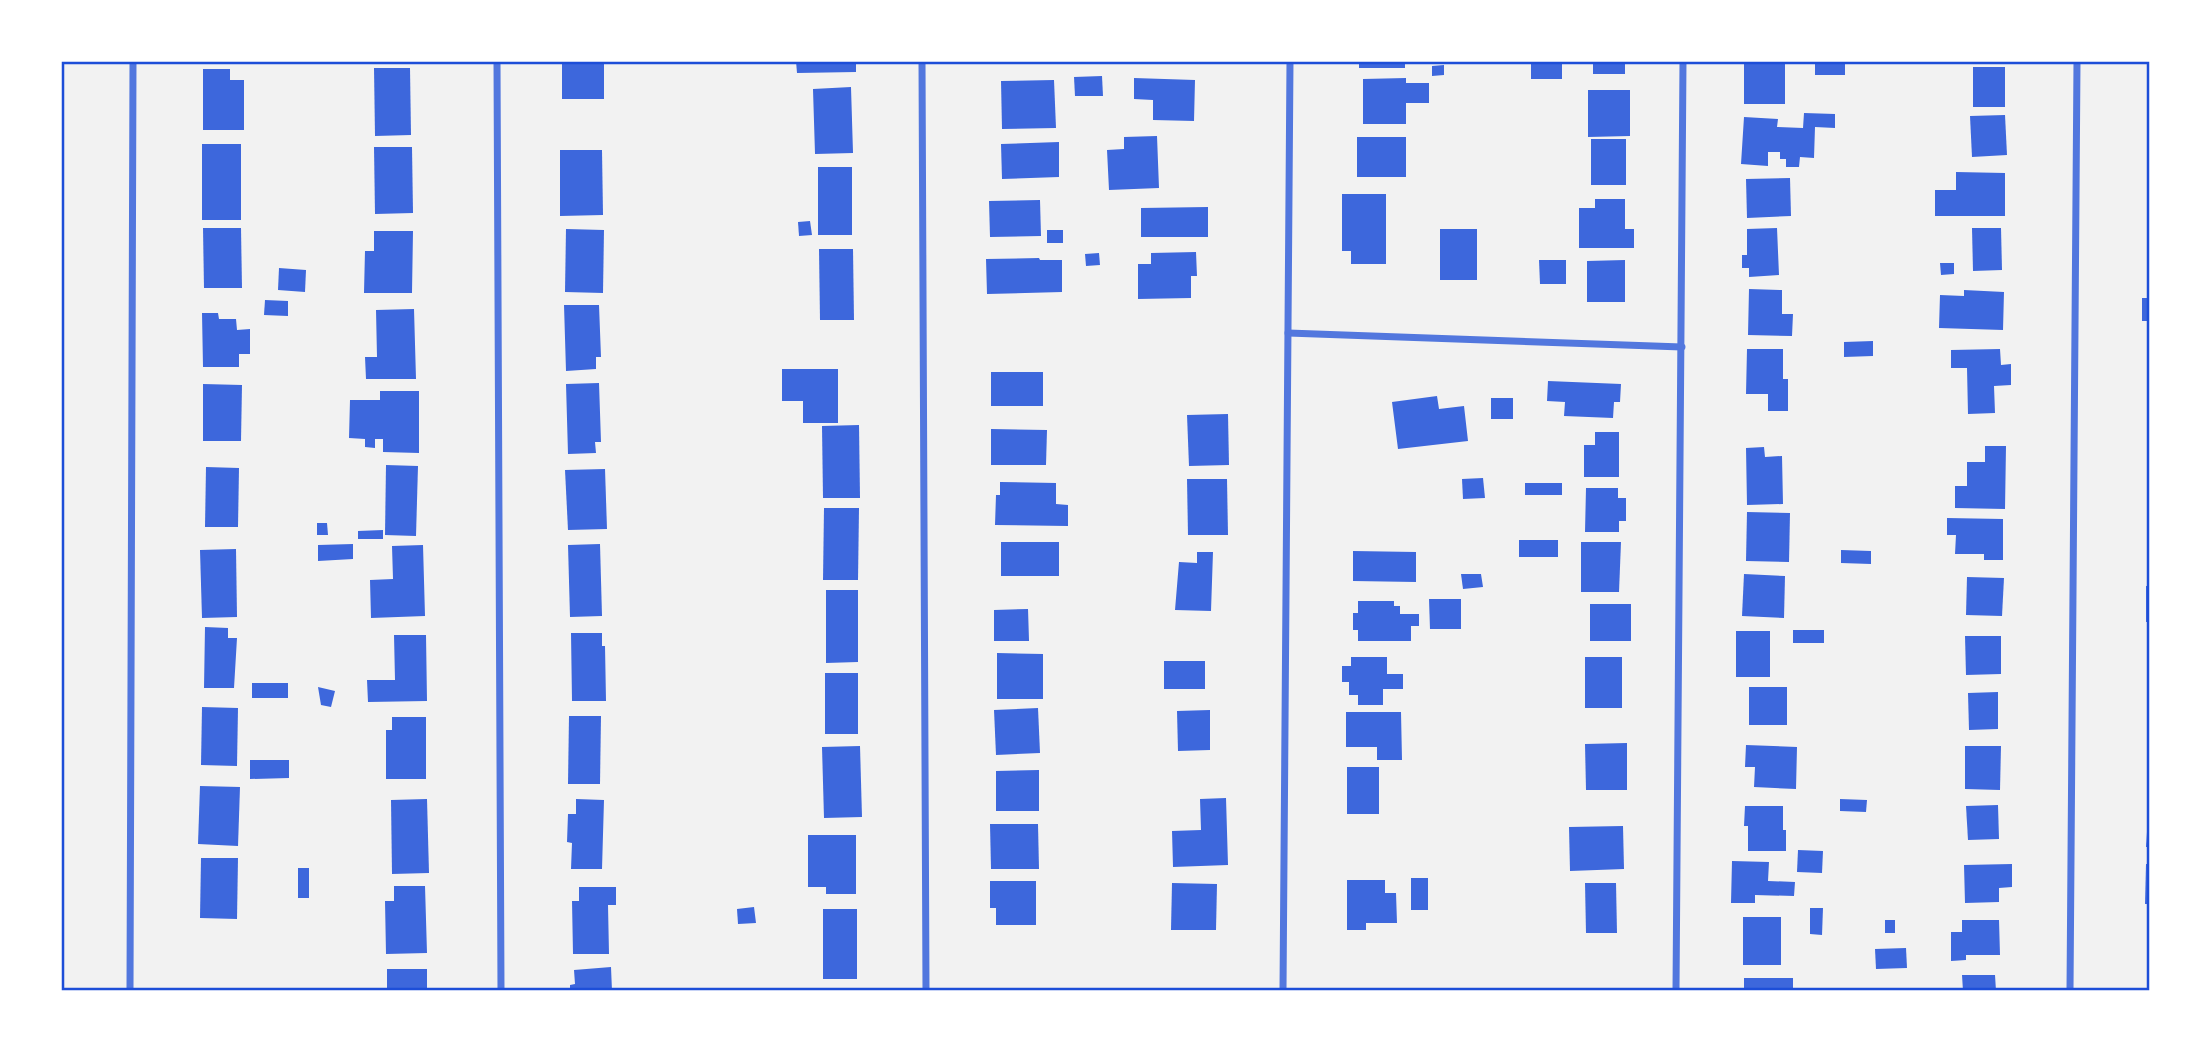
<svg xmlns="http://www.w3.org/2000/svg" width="2211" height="1052" viewBox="0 0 2211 1052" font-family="'Golos Text',sans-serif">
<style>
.building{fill:#3d67dc}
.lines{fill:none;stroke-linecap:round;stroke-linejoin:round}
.minor{stroke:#5277de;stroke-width:7}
.neatline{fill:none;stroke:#1d4ed8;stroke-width:2.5}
</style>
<rect width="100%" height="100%" fill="#f2f2f2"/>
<g class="building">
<rect x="562" y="61" width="42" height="38"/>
<polygon points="796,61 856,61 856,72 797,73"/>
<rect x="1359" y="61" width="46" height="7"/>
<rect x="1593" y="61" width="32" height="13"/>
<rect x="1815" y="61" width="30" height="14"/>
<rect x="1531" y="62" width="31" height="17"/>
<polygon points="1785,63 1785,104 1744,104 1744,64"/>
<polygon points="1444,65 1444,75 1432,76 1432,66"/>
<rect x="1973" y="67" width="32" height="40"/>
<polygon points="374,68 410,68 411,135 375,136"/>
<polygon points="203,69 230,69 230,80 244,80 244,130 203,130"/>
<polygon points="1102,76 1103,96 1075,96 1074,77"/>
<polygon points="1134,78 1195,80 1194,121 1153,120 1153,100 1134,99"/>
<polygon points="1406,78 1406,83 1429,83 1429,103 1406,103 1406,124 1363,124 1363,79"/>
<polygon points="1054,80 1056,128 1002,129 1001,81"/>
<polygon points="851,87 853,153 815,154 813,89"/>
<polygon points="1588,90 1630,90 1630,136 1588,137"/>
<polygon points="1804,113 1835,114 1835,128 1815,127 1814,158 1800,157 1799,167 1786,167 1786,159 1780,159 1780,152 1768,152 1768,166 1741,164 1744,117 1778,119 1777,127 1803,128"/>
<polygon points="2005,115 2007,155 1972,157 1970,116"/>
<polygon points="1157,136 1159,188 1109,190 1107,150 1124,149 1124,137"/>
<rect x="1357" y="137" width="49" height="40"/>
<rect x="1591" y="139" width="35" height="46"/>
<polygon points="1059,142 1059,177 1002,179 1001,144"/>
<rect x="202" y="144" width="39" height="76"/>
<polygon points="374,147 412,147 413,213 375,214"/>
<polygon points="560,150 602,150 603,215 560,216"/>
<rect x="818" y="167" width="34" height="68"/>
<polygon points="1956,172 2005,173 2005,216 1935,216 1935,190 1956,190"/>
<polygon points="1790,178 1791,216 1747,218 1746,179"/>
<polygon points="1342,194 1386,194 1386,264 1351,264 1351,251 1342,251"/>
<polygon points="1595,199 1625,199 1625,229 1634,229 1634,248 1579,248 1579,208 1595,208"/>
<polygon points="1040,200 1041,236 990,237 989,201"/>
<polygon points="1208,207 1208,237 1141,237 1141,208"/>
<polygon points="810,221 812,235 799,236 798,222"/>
<polygon points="203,228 241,228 242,288 204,288"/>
<polygon points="1777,228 1779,275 1749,277 1749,268 1742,268 1742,255 1747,255 1747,229"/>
<polygon points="1972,228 2001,228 2002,270 1973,271"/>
<polygon points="566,229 604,230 603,293 565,292"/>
<rect x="1440" y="229" width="37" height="51"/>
<rect x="1047" y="230" width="16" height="13"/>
<polygon points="374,231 413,231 412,293 364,293 365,251 374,251"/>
<polygon points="819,249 853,249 854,320 820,320"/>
<polygon points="1196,252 1197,276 1191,276 1191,298 1138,299 1138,264 1151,264 1151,253"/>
<polygon points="1099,253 1100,265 1086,266 1085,254"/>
<polygon points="1039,258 1040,260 1062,260 1062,292 987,294 986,259"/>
<polygon points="1539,260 1566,260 1566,284 1540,284"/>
<polygon points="1625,260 1625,302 1587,302 1587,261"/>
<polygon points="1940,263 1954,263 1954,274 1941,275"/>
<polygon points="279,268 306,270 305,292 278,290"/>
<polygon points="1749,289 1782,290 1782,314 1793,314 1792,336 1748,335"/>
<polygon points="1964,290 2004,292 2003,330 1939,328 1940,295 1964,296"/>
<rect x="2142" y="298" width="8" height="23"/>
<polygon points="265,300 288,301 288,316 264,315"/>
<polygon points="564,305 599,305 601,357 596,357 596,369 566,371"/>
<polygon points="414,309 416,379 366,379 365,357 377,357 376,310"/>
<polygon points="202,313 218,313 219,319 236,319 237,330 250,329 250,354 239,354 239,367 203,367"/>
<polygon points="1873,341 1873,356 1844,357 1844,342"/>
<polygon points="1747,349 1783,349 1783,379 1788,379 1788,411 1768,411 1768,394 1746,394"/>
<polygon points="2000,349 2001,365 2011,364 2011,385 1994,386 1995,413 1968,414 1967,368 1951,368 1951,350"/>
<polygon points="782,369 838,369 838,423 803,423 803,401 782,401"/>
<rect x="991" y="372" width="52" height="34"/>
<polygon points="1548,381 1621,384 1620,402 1614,402 1613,418 1564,416 1565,402 1547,401"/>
<polygon points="599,383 601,442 595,442 596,453 568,454 566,384"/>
<polygon points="203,384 242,385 241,441 203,441"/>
<polygon points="380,391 419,391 419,453 383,452 383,439 375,439 375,448 365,447 365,439 349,438 350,400 380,400"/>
<polygon points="1437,396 1439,409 1464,406 1468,441 1398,449 1392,402"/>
<rect x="1491" y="398" width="22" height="21"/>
<polygon points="1228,414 1229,465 1189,466 1187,415"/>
<polygon points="859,425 860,498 823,498 822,426"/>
<polygon points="991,429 1047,430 1046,465 991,465"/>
<polygon points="1595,432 1619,432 1619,477 1584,477 1584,445 1595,445"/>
<polygon points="1985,446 2006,446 2005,509 1955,508 1955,486 1967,486 1967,462 1985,462"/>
<polygon points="1764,447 1765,457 1782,456 1783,504 1747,505 1746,448"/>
<polygon points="386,465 418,466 416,536 385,535"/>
<polygon points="206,467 239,468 238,527 205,527"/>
<polygon points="605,469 607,529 568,530 565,470"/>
<polygon points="1483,478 1485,498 1463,499 1462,479"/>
<polygon points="1187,479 1227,479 1228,535 1188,535"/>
<polygon points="1000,482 1056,483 1056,504 1068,505 1068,526 995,525 996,495 1000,495"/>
<rect x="1525" y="483" width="37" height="12"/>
<polygon points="1586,488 1618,488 1618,498 1626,498 1626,521 1619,521 1619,532 1585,532"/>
<polygon points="824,508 859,508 858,580 823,580"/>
<polygon points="1747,512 1790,513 1789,562 1746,561"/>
<polygon points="1947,518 2003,519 2003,560 1984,560 1984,554 1955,554 1956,535 1947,535"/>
<polygon points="317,523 327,523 328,535 317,535"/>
<polygon points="383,530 383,539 358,539 358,531"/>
<rect x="1519" y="540" width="39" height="17"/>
<rect x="1001" y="542" width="58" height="34"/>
<polygon points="1581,542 1621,542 1619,592 1581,592"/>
<polygon points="353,544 353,559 318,561 318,545"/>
<polygon points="600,544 602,616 570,617 568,545"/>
<polygon points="423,545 425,616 371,618 370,580 393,579 392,546"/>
<polygon points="236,549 237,617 202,618 200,550"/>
<polygon points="1841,550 1871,551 1871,564 1841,563"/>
<polygon points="1353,551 1416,552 1416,582 1353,581"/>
<polygon points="1197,552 1213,552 1211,611 1175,610 1179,562 1197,563"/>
<polygon points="1461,574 1481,574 1483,587 1463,589"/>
<polygon points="1744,574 1785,576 1784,618 1742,616"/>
<polygon points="1967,577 2004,578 2002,616 1966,615"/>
<rect x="2146" y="586" width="4" height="36"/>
<polygon points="826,590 858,590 858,662 826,663"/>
<polygon points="1429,599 1461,599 1461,629 1430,629"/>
<polygon points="1358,601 1394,601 1394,606 1400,606 1400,614 1419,614 1419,626 1411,626 1411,641 1358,641 1358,630 1353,630 1353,613 1358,613"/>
<rect x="1590" y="604" width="41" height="37"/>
<polygon points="1028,609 1029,641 994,641 994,610"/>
<polygon points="205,627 228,628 228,638 237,638 234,688 204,688"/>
<rect x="1793" y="630" width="31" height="13"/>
<rect x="1736" y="631" width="34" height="46"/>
<polygon points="571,633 602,633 602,646 605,646 606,701 572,701"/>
<polygon points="394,635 426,635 427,701 368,702 367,680 395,680"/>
<polygon points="1965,636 2001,636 2001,674 1966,675"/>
<polygon points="997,653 1043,654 1043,699 997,699"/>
<polygon points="1351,657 1387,657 1387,674 1403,674 1403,689 1383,689 1383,705 1358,705 1358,695 1349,695 1349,682 1342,682 1342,666 1351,666"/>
<rect x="1585" y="657" width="37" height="51"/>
<rect x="1164" y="661" width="41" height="28"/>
<rect x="825" y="673" width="33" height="61"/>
<rect x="252" y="683" width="36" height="15"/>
<polygon points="318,687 335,691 331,707 321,705"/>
<rect x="1749" y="687" width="38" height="38"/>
<polygon points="1998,692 1998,729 1969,730 1968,693"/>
<polygon points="202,707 238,708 237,766 201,765"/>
<polygon points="1038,708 1040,753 996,755 994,710"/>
<polygon points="1210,710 1210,750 1178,751 1177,711"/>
<polygon points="1346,712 1401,712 1402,760 1377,760 1377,747 1346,747"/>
<polygon points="569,716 601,716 600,784 568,784"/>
<polygon points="392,717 426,717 426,779 386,779 386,730 392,730"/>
<polygon points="1627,743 1627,790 1586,790 1585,744"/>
<polygon points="1746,745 1797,747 1796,789 1754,787 1755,767 1745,767"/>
<polygon points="860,746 862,817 824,818 822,747"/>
<polygon points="1965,746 2001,746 2000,790 1965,789"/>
<rect x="2147" y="759" width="3" height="39"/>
<polygon points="250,760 289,760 289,778 250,779"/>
<rect x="1347" y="767" width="32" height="47"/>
<polygon points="1039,770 1039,811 996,811 996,771"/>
<polygon points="200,786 240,787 238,846 198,844"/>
<polygon points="1226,798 1228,865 1173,867 1172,831 1201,830 1200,799"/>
<polygon points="427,799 429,873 392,874 391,800"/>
<polygon points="576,799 604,800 602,869 571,869 572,843 567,842 568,814 576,814"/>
<polygon points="1840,799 1867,800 1866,812 1840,811"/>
<polygon points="1998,805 1999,839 1968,840 1966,806"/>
<polygon points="1745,806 1783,806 1783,830 1786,830 1786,851 1748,851 1748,826 1744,826"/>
<polygon points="2148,818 2150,818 2150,847 2146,847"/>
<polygon points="990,824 1038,824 1039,869 991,869"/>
<polygon points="1623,826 1624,869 1570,871 1569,827"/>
<polygon points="808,835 856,835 856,894 826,894 826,887 808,887"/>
<polygon points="1798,850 1823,851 1822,873 1797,872"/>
<polygon points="201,858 238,858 237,919 200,918"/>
<polygon points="1732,861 1769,862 1768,881 1795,882 1794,896 1755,895 1755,903 1731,903"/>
<polygon points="2012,864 2012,887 1999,888 1999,902 1965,903 1964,865"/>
<polygon points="2146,864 2150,864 2150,904 2145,904"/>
<rect x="298" y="868" width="11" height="30"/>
<rect x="1411" y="878" width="17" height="32"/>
<polygon points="1347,880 1385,880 1385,893 1396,893 1397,923 1366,923 1366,930 1347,930"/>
<polygon points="990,881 1036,881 1036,925 996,925 996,908 990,908"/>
<polygon points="1172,883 1217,884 1216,930 1171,930"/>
<polygon points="1585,883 1616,883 1617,933 1586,933"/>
<polygon points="394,886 425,886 427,953 386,954 385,901 394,901"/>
<polygon points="579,887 616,887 616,905 608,905 609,954 573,954 572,901 579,901"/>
<polygon points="754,907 756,923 738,924 737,909"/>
<polygon points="1810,908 1823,908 1822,935 1810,934"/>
<rect x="823" y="909" width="34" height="70"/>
<rect x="1743" y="917" width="38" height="48"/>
<rect x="1885" y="920" width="10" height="13"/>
<polygon points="1962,920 1999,920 2000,955 1966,955 1966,960 1951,961 1951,932 1962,932"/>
<polygon points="1906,948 1907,968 1876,969 1875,949"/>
<polygon points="611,967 612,991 570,991 570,985 575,984 574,970"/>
<rect x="387" y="969" width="40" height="22"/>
<polygon points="1962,975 1995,975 1996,991 1963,991"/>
<rect x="1744" y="978" width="49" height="13"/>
</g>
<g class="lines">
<g class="minor">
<polyline points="497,61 501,991"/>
<polyline points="922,61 926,991"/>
<polyline points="1288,333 1682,347"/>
<polyline points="130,991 133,61"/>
<polyline points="1283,991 1290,61"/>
<polyline points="1676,991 1683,61"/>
<polyline points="2070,991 2077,61"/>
</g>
</g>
<rect width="2211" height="1052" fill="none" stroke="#ffffff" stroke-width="126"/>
<rect x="63" y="63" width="2085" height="926" class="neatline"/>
</svg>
